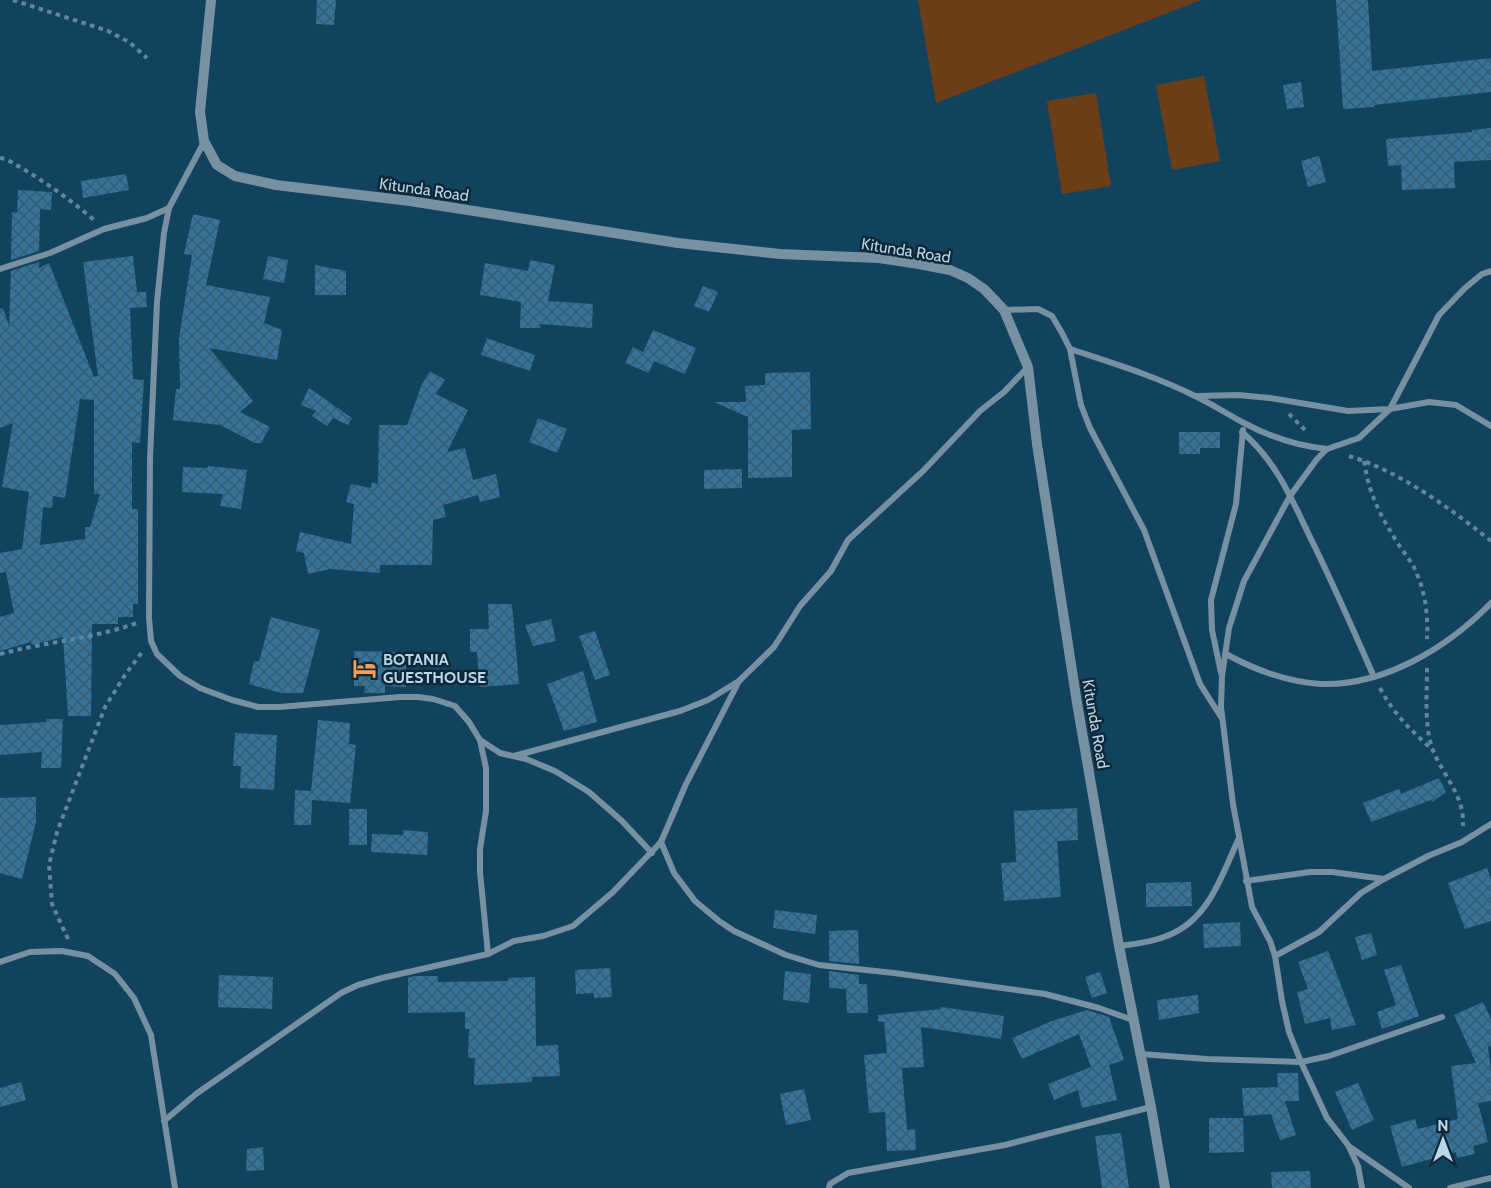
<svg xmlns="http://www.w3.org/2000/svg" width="1491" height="1188" viewBox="0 0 1491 1188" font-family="Cabin,sans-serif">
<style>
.pitch{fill:#6c3e18}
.building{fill:url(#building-cross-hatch);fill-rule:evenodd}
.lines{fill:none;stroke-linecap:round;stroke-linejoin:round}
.path{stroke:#5e879f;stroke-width:4;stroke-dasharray:4.5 4.5;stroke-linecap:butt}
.minor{stroke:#7891a2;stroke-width:6}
.tertiary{stroke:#7891a2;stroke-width:10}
.labels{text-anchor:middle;stroke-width:5;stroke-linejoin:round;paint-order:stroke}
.street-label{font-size:16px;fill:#b8d7eb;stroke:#0e2837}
.poi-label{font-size:16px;font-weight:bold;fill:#b8d7eb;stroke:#0e2837;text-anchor:start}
</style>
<defs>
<pattern id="building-cross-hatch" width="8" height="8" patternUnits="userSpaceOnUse" patternTransform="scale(1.5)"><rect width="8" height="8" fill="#357398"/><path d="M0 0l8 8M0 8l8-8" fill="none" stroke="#365c73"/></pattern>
</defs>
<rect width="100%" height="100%" fill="#12435e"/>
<g class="pitch">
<polygon points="918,0 1201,0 936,103"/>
<polygon points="1204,76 1220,161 1172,170 1156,85"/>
<polygon points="1096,93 1111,186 1062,194 1047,101"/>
</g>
<g class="building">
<polygon points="317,0 336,0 334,25 316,24"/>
<polygon points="1336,0 1368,0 1372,71 1491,58 1491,92 1374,105 1374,107 1343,109"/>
<polygon points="1301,82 1304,107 1287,109 1283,85"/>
<polygon points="1491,128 1491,160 1454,162 1455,188 1402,190 1401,165 1388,166 1386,139 1472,132 1472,130"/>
<polygon points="1319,156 1326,182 1308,187 1301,161"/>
<polygon points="126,174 129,190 83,198 81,181"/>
<polygon points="18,190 52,192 51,210 40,209 39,251 11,260 12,212 17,213"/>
<polygon points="193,214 220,220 206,285 270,297 264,323 282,330 277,360 209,348 253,401 240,412 270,427 261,443 255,443 220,425 173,420 176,389 180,389 179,338 192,255 184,254"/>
<path d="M133,256l4,36h9l1,15 -17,1 3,71 11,1 -4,63 -8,-1v67h6v95h-5v13h-15v7h-26l-1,92h-23l-5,-79 -31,8 -1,-3 -31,9v-34l14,-4 -8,-41 -6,1v-20l22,-4 7,-57 -27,-5 11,-64 -13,5v-119l3,-1 6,18 2,-55 28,-9v6l10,-5 45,114 4,-1 -15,-114zM80,399l14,1v94h6l-10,33h-5v12l-45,6 3,-38 9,1 1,-12 12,2z"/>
<polygon points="268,256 288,260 284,283 263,279"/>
<polygon points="530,260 555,265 548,301 593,304 592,328 540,324 540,328 520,328 521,302 480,295 485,263 528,271"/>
<polygon points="315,265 346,271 346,295 315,295"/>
<polygon points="703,286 718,292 709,312 694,306"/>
<polygon points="653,330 696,348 685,374 654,361 649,373 625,363 633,347 643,352"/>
<polygon points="487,338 535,355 530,371 481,355"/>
<polygon points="430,371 445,380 436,394 468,410 447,452 465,448 473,480 496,474 500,497 480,502 478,495 443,505 446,517 433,520 432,565 380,565 380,573 330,569 308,574 304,553 296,551 300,532 351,544 354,504 346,502 351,484 371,488 372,482 378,484 379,425 407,425 422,384"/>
<polygon points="810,372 811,429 792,430 792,477 748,478 748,417 714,402 746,402 745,386 765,385 765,373"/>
<polygon points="309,388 352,418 348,425 333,418 327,426 312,416 316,411 301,405"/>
<polygon points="538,418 567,429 557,453 529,442"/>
<polygon points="1179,432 1220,432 1220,448 1200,448 1200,454 1179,454"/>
<polygon points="208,466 247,470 241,509 220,506 223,494 182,492 183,467 208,468"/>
<polygon points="742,469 742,488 704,489 704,470"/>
<polygon points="488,604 512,604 519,684 480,687 477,652 470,652 470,629 489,629"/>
<polygon points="271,617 320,630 303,693 281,693 249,684 254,661 259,662"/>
<polygon points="551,619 556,641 533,646 525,625"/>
<polygon points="595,631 610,675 595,680 579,636"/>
<polygon points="354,651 406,652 406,687 385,686 385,693 364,693 365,686 354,686"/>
<polygon points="583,671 597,722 564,731 547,684"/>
<polygon points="46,719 63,719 61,768 41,768 42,752 0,755 0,725 46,722"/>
<polygon points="318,720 350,723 349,744 356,745 350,803 312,800 311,825 294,825 295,790 311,791"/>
<polygon points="235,733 277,735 274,790 240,788 241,766 233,766"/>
<polygon points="1439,778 1446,792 1432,802 1431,800 1371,822 1363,803 1399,789 1401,794"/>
<polygon points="36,797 36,822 22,879 0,873 0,798"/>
<polygon points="1077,808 1078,840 1057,841 1061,897 1004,901 1001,863 1016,862 1014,811"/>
<rect x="349" y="809" width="18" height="36"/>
<polygon points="403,830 428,832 427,855 371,852 372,834 403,835"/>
<polygon points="1487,868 1491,878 1491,921 1465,929 1448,883"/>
<polygon points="1191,882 1192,906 1146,907 1146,883"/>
<polygon points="775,910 817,915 815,934 773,928"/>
<polygon points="1240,922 1241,946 1204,948 1203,924"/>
<polygon points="858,930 859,964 829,961 829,931"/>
<polygon points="1371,933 1377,955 1362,960 1355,937"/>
<polygon points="1328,951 1356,1025 1332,1030 1330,1018 1305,1024 1297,992 1308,989 1298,962"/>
<polygon points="1401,965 1419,1016 1382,1029 1377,1012 1396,1005 1384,970"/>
<polygon points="610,968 612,997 594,998 594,993 576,994 575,970"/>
<polygon points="785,971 811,974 809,1003 783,1000"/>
<polygon points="829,971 859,975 859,984 867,984 868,1013 847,1013 846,989 829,988"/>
<polygon points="1100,972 1107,993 1092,998 1085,977"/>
<polygon points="219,975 273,977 272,1009 218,1007"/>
<polygon points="414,976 438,976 438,982 508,981 508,978 535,977 536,1046 558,1045 560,1076 532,1077 532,1082 474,1085 475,1058 468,1058 469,1029 465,1029 465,1012 408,1013 408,978"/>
<polygon points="1198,995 1199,1013 1159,1020 1157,1000"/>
<polygon points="1483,1002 1491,1019 1491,1046 1488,1047 1491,1070 1491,1101 1478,1103 1488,1142 1473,1146 1475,1154 1457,1158 1456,1152 1402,1167 1390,1126 1415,1119 1418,1129 1458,1119 1451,1066 1476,1063 1454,1015"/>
<polygon points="941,1007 1004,1016 1001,1039 921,1027 924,1067 902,1068 907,1130 915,1129 916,1150 887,1151 885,1112 869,1113 864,1055 887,1053 884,1022 878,1021 878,1015 941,1009"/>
<polygon points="1087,1010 1109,1017 1124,1060 1109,1065 1117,1100 1082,1108 1078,1090 1054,1100 1048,1084 1091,1067 1079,1034 1022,1059 1012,1038 1052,1021"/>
<polygon points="1277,1073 1298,1073 1299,1101 1285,1101 1296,1135 1280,1140 1271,1114 1244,1116 1242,1088 1278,1087"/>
<polygon points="21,1082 26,1100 0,1107 0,1088"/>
<polygon points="1358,1083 1374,1120 1352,1130 1335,1092"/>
<polygon points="804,1089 811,1120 786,1125 780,1094"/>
<polygon points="1209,1118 1243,1118 1244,1152 1209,1153"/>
<polygon points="1121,1133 1129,1188 1102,1188 1095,1136"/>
<polygon points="263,1147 264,1170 246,1171 247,1149"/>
<polygon points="1310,1171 1311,1188 1272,1188 1271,1172"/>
</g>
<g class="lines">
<g class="path">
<polyline points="13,0 108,31 129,42 147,58"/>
<path d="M0,158l6,1c32,18 60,37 88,61"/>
<polyline points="1289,414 1307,432"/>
<path d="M1349,456c50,15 101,52 142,85"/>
<path d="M1364,461c5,33 16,54 33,81 7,11 16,21 20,32 9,21 11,43 10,65"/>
<path d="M0,654c45,-12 92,-15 137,-31"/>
<path d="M1427,668c0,25 -3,55 5,80 10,27 33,47 31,78"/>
<path d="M1380,688c13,25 31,43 53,62"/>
<polyline points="68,939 52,904 49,865 57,832 105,707 125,675 143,651"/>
</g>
<g class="minor">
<polyline points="204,142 169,208 164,233 157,302 150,458 149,618 151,641 157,654 180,676 200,688 232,700 258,707 279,707 400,697 418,697 433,699 455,706 469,722 480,740 500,753 526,759 555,771 589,792 622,821 652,853"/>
<polyline points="0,269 50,253 104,229 147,218 169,208"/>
<polyline points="1004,310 1038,309 1052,316 1062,333 1070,349 1081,405 1090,428 1144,530 1200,684 1221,717"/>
<path d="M1070,349c42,14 85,27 125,47 17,8 32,18 49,27 26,14 53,23 83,26"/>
<polyline points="1196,396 1238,395 1270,398 1348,411 1390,409 1429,402 1456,405 1491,426"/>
<path d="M1242,432c33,28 49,65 67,103 23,46 44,94 65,142"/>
<path d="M1226,654c29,16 62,28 95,30 64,2 127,-37 170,-81"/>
<polyline points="1221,673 1212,630 1211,600 1236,504 1243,430"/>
<polyline points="480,740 486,768 486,811 480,849 480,872 488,954"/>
<polyline points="514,756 680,711 708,700 739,681"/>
<polyline points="661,842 674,873 695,901 719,921 734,931 786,955 819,965 894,973 1045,994 1099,1008 1133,1020"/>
<polyline points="1246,881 1310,872 1332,872 1384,879"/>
<path d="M1119,946c16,-2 34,-4 50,-11 40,-16 53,-60 69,-95"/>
<polyline points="1275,956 1319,932 1361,893 1384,879 1428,856 1462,842 1491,824"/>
<polyline points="0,962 30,952 62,951 88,956 115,974 134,998 151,1035 175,1188"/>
<polyline points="1141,1054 1207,1059 1301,1062 1329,1056 1442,1017"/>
<polyline points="164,1121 196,1094 341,993 358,985 382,978 488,954 514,941 543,936 573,926 613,892 661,842 686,784 739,681 774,647 800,606 831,571 848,540 923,471 980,411 1004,392 1027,368"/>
<polyline points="1350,1147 1409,1188"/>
<polyline points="829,1188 830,1184 848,1173 1005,1145 1151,1107"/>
<polyline points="1362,1188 1358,1166 1348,1145 1327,1118 1301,1062 1289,1032 1282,1001 1275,956 1270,941 1252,907 1233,804 1221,707 1222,676 1229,628 1244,581 1290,496 1317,459 1327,449 1359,438 1390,409 1439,315 1465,288 1482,274 1491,271"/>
<polyline points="1450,1188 1491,1178"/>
</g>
<polyline class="tertiary" points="211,0 200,112 204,141 217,165 235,176 276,185 410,201 678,243 780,254 879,258 919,264 950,270 968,278 984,289 1004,310 1028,367 1037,444 1077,703 1119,946 1151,1107 1165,1188"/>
</g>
<defs>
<symbol id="hotel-bare" viewBox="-9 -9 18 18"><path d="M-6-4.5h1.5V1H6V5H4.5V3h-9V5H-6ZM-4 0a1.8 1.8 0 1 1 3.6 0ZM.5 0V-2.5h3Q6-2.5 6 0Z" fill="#fc9d52" stroke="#0e2837" stroke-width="2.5" paint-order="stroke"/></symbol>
</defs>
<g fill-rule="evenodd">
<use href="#hotel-bare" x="348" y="652" width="33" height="33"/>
</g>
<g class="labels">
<g class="street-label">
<text transform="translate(424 189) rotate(8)" y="6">Kitunda Road</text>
<text transform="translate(906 250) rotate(9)" y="6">Kitunda Road</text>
<text transform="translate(1096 724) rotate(80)" y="6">Kitunda Road</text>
</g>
<g class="poi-label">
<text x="383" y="665">BOTANIA<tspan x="383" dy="18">GUESTHOUSE</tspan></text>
</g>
</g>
<g transform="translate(1443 1140)" stroke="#0e2837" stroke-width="4.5" paint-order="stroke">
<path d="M0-4.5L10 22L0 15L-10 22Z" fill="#b8d7eb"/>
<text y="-9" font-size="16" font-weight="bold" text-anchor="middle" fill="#b8d7eb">N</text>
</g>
</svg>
